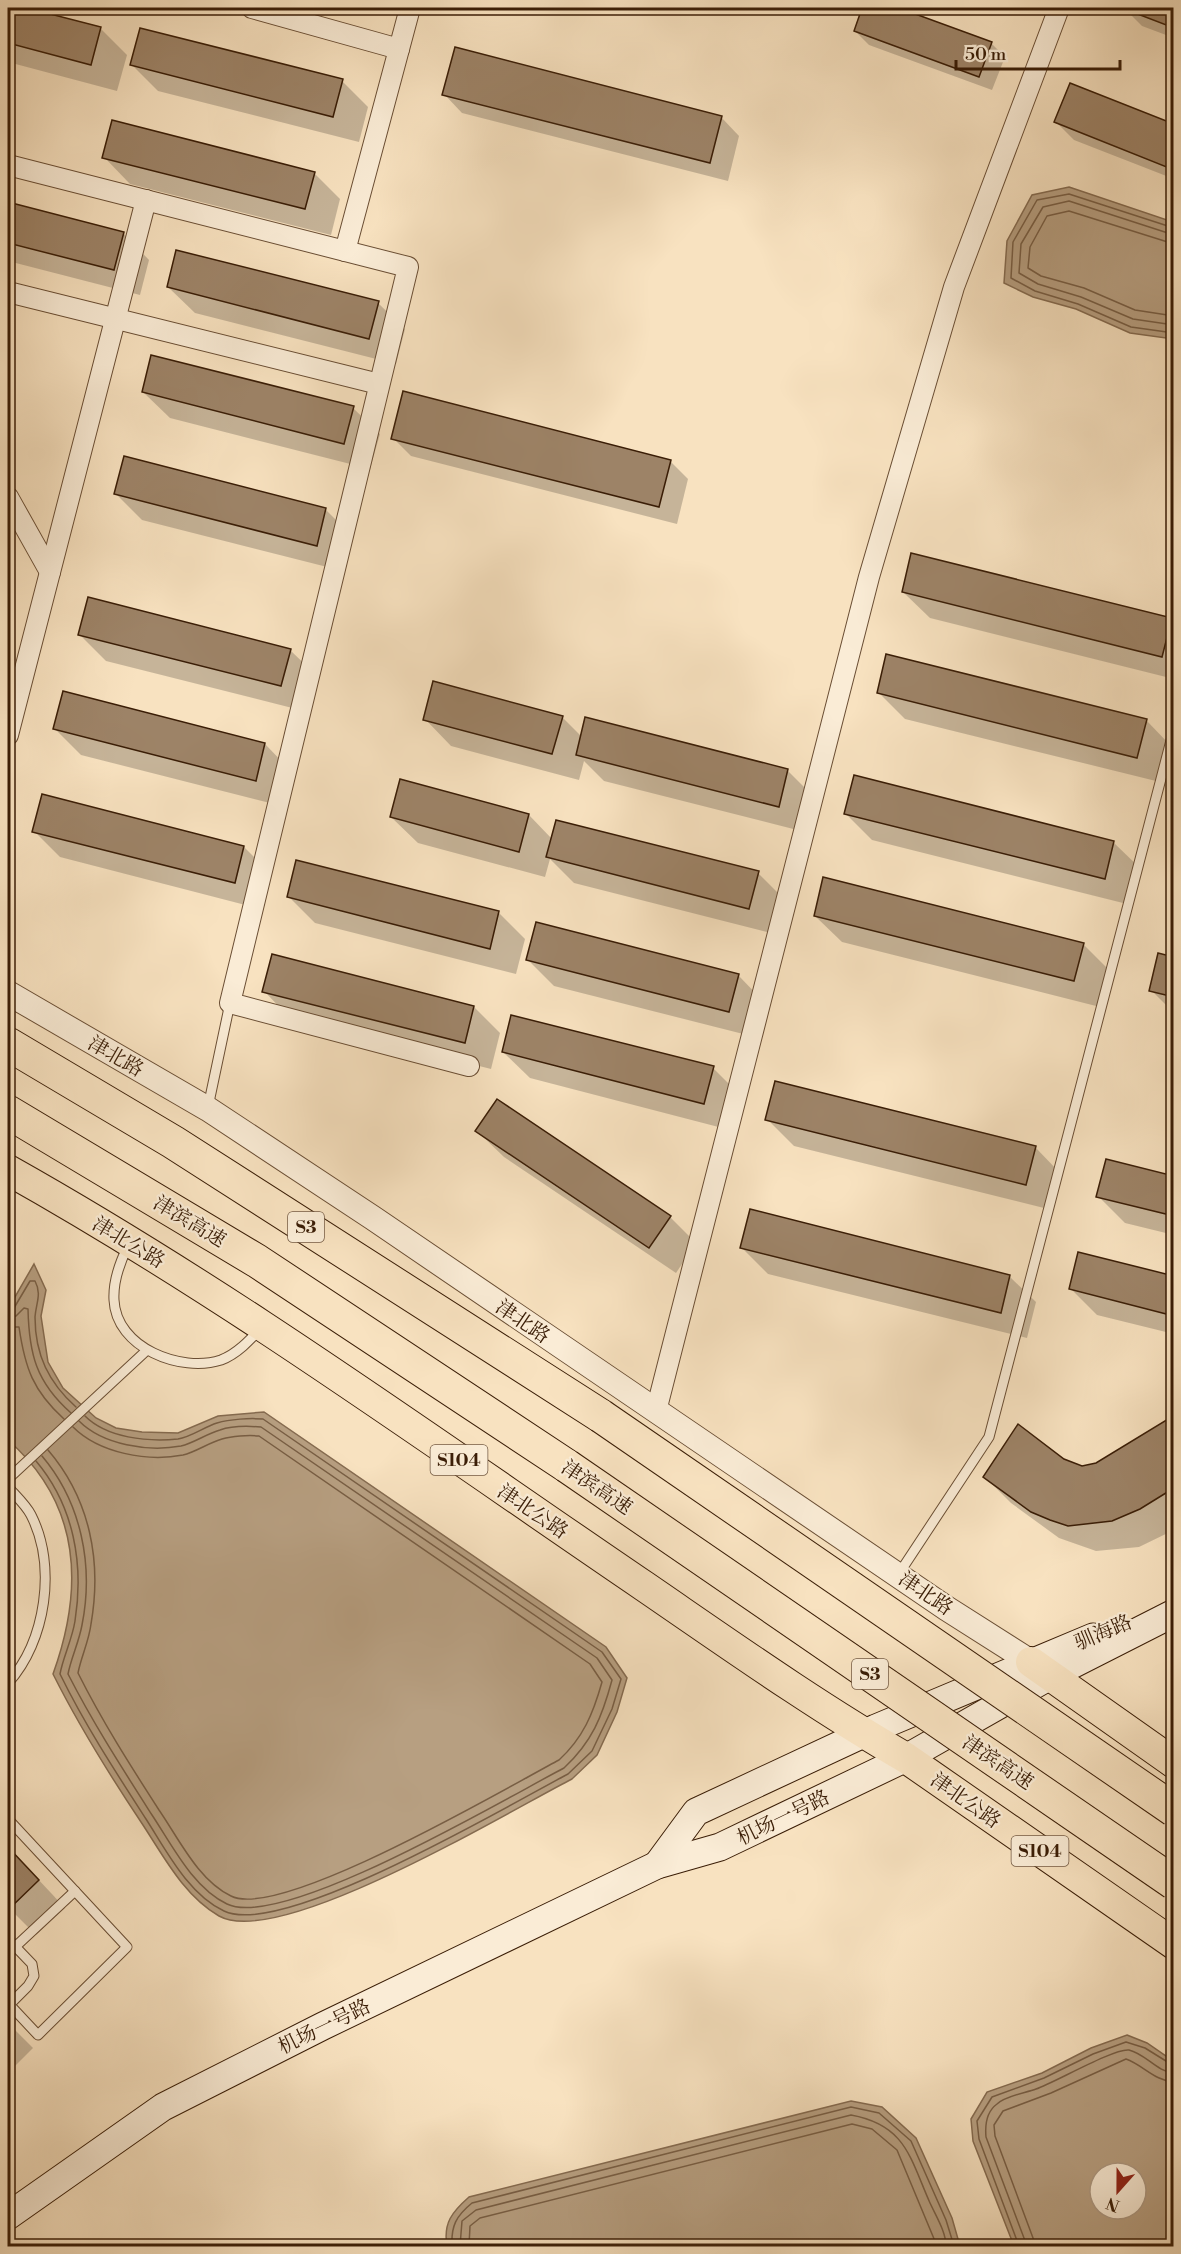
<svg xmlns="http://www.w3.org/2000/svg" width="1181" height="2254" viewBox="0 0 1181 2254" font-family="'Libre Bodoni','Noto Serif SC',serif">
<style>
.water{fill:#b79f81;stroke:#856b50;stroke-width:1.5;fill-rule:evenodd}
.shadow{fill:#0003}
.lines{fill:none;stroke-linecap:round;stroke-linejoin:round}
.shore{stroke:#785e44;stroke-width:1.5}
.building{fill:#9d8367;stroke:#3a1d06;stroke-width:1.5}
.service-casing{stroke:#6a4e34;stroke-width:11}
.minor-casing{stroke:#6a4e34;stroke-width:22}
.tertiary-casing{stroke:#6a4e34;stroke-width:26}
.secondary-casing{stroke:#3a1d06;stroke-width:29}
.primary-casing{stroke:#3a1d06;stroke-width:32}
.motorway-casing{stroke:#3a1d06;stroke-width:35}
.service{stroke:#faecd6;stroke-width:9}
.minor{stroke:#faecd6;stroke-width:20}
.tertiary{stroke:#faecd6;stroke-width:24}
.secondary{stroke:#faecd6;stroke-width:27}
.primary{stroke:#f8e2c0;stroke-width:30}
.motorway{stroke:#f8e2c0;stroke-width:33}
.motorway-bridge-casing{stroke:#3a1d06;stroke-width:35;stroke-linecap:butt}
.motorway-bridge{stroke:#f8e2c0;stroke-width:33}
.labels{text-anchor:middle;stroke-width:4.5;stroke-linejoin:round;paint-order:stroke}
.shield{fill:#faecd6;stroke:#745b44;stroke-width:1.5}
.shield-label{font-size:18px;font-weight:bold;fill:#3a1d06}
.street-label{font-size:20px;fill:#3a1d06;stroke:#faecd6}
</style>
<rect width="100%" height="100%" fill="#f8e2c0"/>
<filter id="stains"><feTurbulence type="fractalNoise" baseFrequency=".00333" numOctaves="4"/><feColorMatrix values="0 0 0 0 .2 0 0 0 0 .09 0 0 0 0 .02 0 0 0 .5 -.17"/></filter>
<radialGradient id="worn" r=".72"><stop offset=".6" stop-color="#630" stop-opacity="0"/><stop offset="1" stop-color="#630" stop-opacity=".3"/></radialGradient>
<g class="water">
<polygon points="1069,187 1173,222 1173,339 1130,333 1076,309 1033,297 1004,283 1007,241 1032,195"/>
<path d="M34,1264l12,26 -5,26 7,46 15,26 33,30 20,10 26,4 36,1 40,-17 46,-4 342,235 21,31 -10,34 -20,43 -25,24c-63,32 -292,171 -353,137 -36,-21 -56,-61 -78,-94 -32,-48 -62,-96 -88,-148 31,-86 28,-170 -45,-234v-131z"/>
<path d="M1127,2035l20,8 26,18v185h-159l-41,-105 -2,-22 16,-27 55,-19 49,-25zM1100,2173h36v36h-36z"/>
<path d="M851,2101l31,6 34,31 36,80 8,28h-513c-4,-23 5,-34 22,-49z"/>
</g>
<g class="shadow">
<polygon points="8,8 21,8 100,28 127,55 117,91 8,62"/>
<polygon points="864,8 895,8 991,43 1005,57 992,90 869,45 855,31"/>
<polygon points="1124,8 1174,8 1174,38 1142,26"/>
<polygon points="132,65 342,81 368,107 359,142 158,91"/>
<polygon points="444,94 721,117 739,136 728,181 462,113"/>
<polygon points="1056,122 1174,125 1174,179 1074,140"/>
<polygon points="104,157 314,173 340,199 331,235 130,184"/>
<polygon points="8,204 123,233 149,260 140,295 8,261"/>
<polygon points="168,287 378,303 405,329 396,364 195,313"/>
<polygon points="143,392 353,408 380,434 370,469 170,418"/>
<polygon points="393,438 670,461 688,479 677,524 411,456"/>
<polygon points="116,494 326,510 352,536 343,571 142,520"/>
<polygon points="903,592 1171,620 1174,622 1174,679 930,618"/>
<polygon points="80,635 290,650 317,676 308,712 106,661"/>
<polygon points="878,692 1146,720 1172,747 1164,783 905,719"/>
<polygon points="562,717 582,737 787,770 814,797 805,832 604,781 584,761 579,780 451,746 425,719"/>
<polygon points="55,729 265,744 291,771 282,806 81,755"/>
<polygon points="846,814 1113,842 1140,868 1131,905 872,840"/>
<polygon points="529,815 552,839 758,873 784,899 775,934 574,883 550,859 545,877 418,843 391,817"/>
<polygon points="34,831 244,847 270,873 261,909 60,857"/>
<polygon points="288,896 498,912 525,939 516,974 315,923"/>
<polygon points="815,916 1083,944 1109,970 1100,1007 842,942"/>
<polygon points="1174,958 1174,1013 1151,990"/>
<polygon points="528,960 738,975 764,1002 755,1037 554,986"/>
<polygon points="264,991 474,1007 500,1033 491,1069 290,1018"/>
<polygon points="503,1052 713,1068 739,1094 730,1130 530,1078"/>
<polygon points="767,1119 1035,1147 1061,1174 1052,1210 794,1146"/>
<polygon points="477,1131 670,1217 696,1243 676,1273 504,1157"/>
<polygon points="1174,1178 1174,1235 1125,1223 1098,1196"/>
<polygon points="742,1248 1009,1276 1036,1302 1027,1338 768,1274"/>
<polygon points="1174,1277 1174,1334 1097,1315 1070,1288"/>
<polygon points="1173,1418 1174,1530 1139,1547 1096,1551 1059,1538 1011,1503 985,1477 1063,1460 1082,1467 1096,1465"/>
<polygon points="8,1847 65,1908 36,1935 8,1907"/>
<polygon points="8,2023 33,2048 8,2073"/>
</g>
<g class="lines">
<g class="shore">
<polyline points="1174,228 1069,194 1037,200 1013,242 1011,278 1035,291 1078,304 1131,327 1174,333"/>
<polyline points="1174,235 1069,201 1043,207 1021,244 1019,273 1038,284 1081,297 1133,319 1174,325"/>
<polyline points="1174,244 1069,211 1047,216 1030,247 1028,268 1041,276 1084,288 1135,310 1174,316"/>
<path d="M8,1311l6,-3 16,-27h5c7,13 1,22 0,36 0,38 14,66 41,90"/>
<path d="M8,1318l8,-2 8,-8 4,1c1,45 8,73 43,104"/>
<path d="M8,1327h11c6,41 14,64 45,92"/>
<path d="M48,1450c42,49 54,111 43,174 -2,17 -10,33 -13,49 24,48 52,92 81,137 20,29 39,70 72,86 49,25 275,-108 328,-136 24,-22 34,-46 43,-78l-12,-18 -331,-228c-11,-1 -27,0 -37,3 -14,4 -26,13 -39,16 -36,7 -84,-2 -110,-28"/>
<path d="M42,1456c39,46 52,109 40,169 -3,17 -11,33 -14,49 25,49 54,94 84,141 20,30 41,73 75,89 56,27 279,-106 337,-136 28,-26 38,-51 48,-88l-15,-22 -336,-231c-12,-1 -30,-1 -41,3 -14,4 -26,13 -39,16 -33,6 -78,-1 -102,-25"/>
<path d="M36,1461c38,45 48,103 39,160 -3,19 -12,36 -15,53 25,51 55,97 86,145 20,31 42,75 78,92 59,28 283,-105 344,-137l24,-23 20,-42 9,-30 -19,-27 -339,-233c-13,-1 -33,0 -46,4 -13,4 -26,14 -39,16 -31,3 -71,-1 -93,-23"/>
<path d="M452,2246c-1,-20 4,-30 20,-43l379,-96 28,6 32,28 35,79 8,26"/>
<path d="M460,2246l2,-25 14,-11 375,-95c55,10 59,43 79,88 6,13 16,29 16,43"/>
<polyline points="469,2246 470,2226 480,2218 852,2124 872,2129 897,2150 937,2246"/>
<polyline points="1019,2246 979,2139 977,2121 992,2097 1044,2078 1093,2054 1126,2042 1145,2048 1174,2066"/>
<path d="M1027,2246l-41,-109c-1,-11 0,-25 11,-33 8,-8 28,-11 39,-15 18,-6 78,-41 93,-39 17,4 28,22 45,23"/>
<path d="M1036,2246l-41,-110 -1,-11 9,-14 48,-18 75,-34c17,6 29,22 48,23"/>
</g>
</g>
<g class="building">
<polygon points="8,8 27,8 101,27 91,65 8,43"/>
<polygon points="862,8 899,8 992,42 979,77 854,31"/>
<polygon points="1122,8 1174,8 1174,28"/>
<polygon points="140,28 343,79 333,117 130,65"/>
<polygon points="455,47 722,116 710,163 442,95"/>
<polygon points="1070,83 1174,124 1174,170 1054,122"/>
<polygon points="112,120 315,172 305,209 102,158"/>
<polygon points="8,202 124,232 114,270 8,243"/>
<polygon points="176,250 379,301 369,339 167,287"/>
<polygon points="151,355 354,406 344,444 142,392"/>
<polygon points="403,391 671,460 659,507 391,439"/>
<polygon points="124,456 326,508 317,546 114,494"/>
<polygon points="911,553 1172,618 1162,657 902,592"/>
<polygon points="88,597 291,649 281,686 78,635"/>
<polygon points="886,654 1147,719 1137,758 877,693"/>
<polygon points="433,681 563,716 552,754 423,720"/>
<polygon points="63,691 265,743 256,781 53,729"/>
<polygon points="585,717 788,769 779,807 576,755"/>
<polygon points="854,775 1114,841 1105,879 844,814"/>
<polygon points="400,779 529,814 519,852 390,817"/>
<polygon points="42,794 244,846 235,883 32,832"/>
<polygon points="556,820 759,871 749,909 546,857"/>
<polygon points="296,860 499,911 490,949 287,897"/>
<polygon points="823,877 1084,943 1074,981 814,916"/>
<polygon points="536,922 739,974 729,1012 526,960"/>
<polygon points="1158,953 1174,957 1174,997 1149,991"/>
<polygon points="272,954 474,1006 465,1043 262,992"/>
<polygon points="511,1015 714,1066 704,1104 502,1052"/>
<polygon points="775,1081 1036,1146 1026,1185 765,1120"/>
<polygon points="497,1099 671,1216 649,1248 475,1131"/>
<polygon points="1106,1159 1174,1176 1174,1216 1096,1197"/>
<polygon points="750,1209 1010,1275 1001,1313 740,1248"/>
<polygon points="1078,1252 1174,1276 1174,1316 1069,1289"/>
<polygon points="1173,1416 1174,1488 1140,1509 1112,1521 1068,1526 1050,1520 1031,1512 983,1477 1018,1424 1064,1459 1082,1466 1096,1463"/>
<polygon points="8,1847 39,1880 8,1910"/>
</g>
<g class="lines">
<defs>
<g id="service">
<polyline points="208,1107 230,1003"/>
<path d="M128,1246c-8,16 -15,36 -14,54 2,48 67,73 107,60 16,-6 29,-20 40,-32"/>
<polyline points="8,1479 146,1351"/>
<path d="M8,1487c7,8 18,18 23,28 26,51 15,126 -23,168"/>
<polyline points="898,1575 989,1437 1174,729"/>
<polyline points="8,1819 127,1947 38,2035 8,2003"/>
<polyline points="8,1939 32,1964 34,1976 28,1986 9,2005"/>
<polyline points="15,1947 75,1891"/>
</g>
<g id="minor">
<polyline points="252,8 399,49"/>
<polyline points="8,165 408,267 230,1003 469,1066"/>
<polyline points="345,251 410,8"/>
<polyline points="8,292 379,384"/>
<polyline points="8,497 50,572"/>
<polyline points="8,735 146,200"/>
<polyline points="656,1411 869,577 954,287 1059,8"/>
</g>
<polyline id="tertiary" points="8,993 208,1109 373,1218 946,1608 1031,1662"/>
<g id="secondary">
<polyline points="657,1865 696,1812 876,1728 1093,1637"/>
<polyline points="8,2216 163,2107 323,2026 657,1865 720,1847 906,1758 1050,1676 1174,1613"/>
</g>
<g id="primary">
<path d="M8,1170c221,124 427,274 636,416 86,59 172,120 262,172l268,186"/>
<polyline points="1031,1662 1174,1763"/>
</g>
<g id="motorway">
<polyline points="8,1044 173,1142 601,1416"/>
<polyline points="8,1112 257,1261 567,1466"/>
</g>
</defs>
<use href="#service" class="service-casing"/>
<use href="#minor" class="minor-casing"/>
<use href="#tertiary" class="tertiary-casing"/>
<use href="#secondary" class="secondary-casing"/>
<use href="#primary" class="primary-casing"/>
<use href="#motorway" class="motorway-casing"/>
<use href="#service" class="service"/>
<use href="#minor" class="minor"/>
<use href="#tertiary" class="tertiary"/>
<use href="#secondary" class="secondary"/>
<use href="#primary" class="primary"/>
<use href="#motorway" class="motorway"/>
<defs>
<g id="motorway-bridge">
<polyline points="601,1416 1174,1810"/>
<polyline points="567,1466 1174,1883"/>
</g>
</defs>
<use href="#motorway-bridge" class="motorway-bridge-casing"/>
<use href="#motorway-bridge" class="motorway-bridge"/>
</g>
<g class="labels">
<g class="shield">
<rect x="288" y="1212" width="36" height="30" rx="4.5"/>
<rect x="430.5" y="1445" width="57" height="30" rx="4.5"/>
<rect x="852" y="1659" width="36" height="30" rx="4.5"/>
<rect x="1011.5" y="1836" width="57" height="30" rx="4.5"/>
</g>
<g class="shield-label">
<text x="306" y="1233">S3</text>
<text x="459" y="1466">S104</text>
<text x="870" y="1680">S3</text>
<text x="1040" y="1857">S104</text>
</g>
<g class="street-label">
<text transform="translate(116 1056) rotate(30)" y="7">津北路</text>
<text transform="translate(190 1221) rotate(31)" y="7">津滨高速</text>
<text transform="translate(129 1242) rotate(31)" y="7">津北公路</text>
<text transform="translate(523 1321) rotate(34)" y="7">津北路</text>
<text transform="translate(597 1487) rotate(34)" y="7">津滨高速</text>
<text transform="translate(533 1511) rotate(34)" y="7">津北公路</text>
<text transform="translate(926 1593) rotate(34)" y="7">津北路</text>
<text transform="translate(1103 1632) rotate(-23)" y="7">驯海路</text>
<text transform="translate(998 1762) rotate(34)" y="7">津滨高速</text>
<text transform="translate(966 1800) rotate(35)" y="7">津北公路</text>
<text transform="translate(783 1817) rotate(-26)" y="7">机场一号路</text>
<text transform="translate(324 2026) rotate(-26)" y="7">机场一号路</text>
</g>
</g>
<rect width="1181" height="2254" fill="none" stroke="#f8e2c0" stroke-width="30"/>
<rect x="9" y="9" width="1163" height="2236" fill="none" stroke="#3a1d06" stroke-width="3"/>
<rect x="15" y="15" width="1151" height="2224" fill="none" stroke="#3a1d06" stroke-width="1.5"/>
<g transform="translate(1118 2191) rotate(201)"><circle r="28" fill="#faecd6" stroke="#ad9983" stroke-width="1.5"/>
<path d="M0-4.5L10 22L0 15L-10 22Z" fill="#8f2418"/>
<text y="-9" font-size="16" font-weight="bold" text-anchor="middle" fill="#3a1d06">N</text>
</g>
<path d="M956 60v9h164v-9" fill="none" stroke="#3a1d06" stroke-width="3"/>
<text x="965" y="60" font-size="18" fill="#3a1d06" stroke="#faecd6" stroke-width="4.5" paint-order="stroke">50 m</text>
<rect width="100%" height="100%" filter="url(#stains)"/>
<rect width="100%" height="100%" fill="url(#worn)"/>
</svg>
